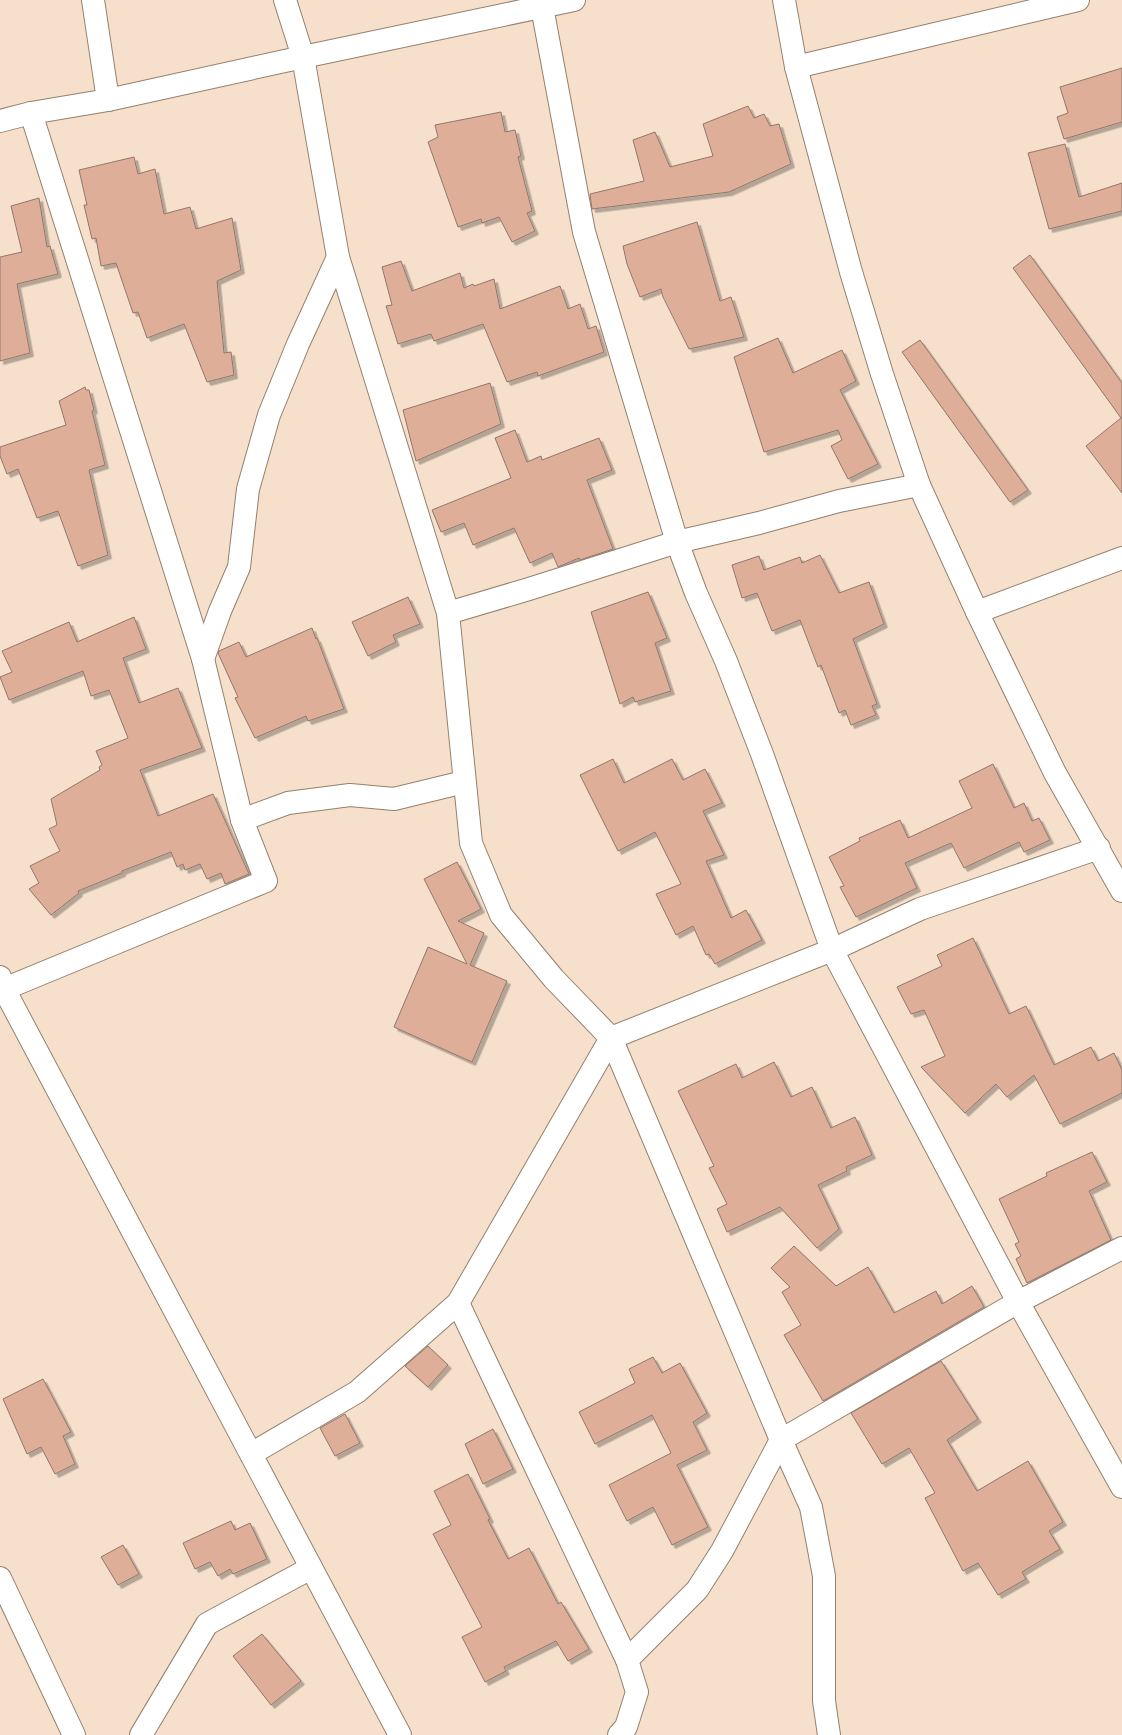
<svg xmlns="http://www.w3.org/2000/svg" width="1122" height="1735" viewBox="0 0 1122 1735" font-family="Jost,sans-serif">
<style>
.building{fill:#deae98;stroke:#91776c;filter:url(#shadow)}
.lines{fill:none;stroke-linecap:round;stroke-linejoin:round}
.street-casing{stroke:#94806e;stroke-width:24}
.street{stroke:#fff;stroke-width:22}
</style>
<defs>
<filter id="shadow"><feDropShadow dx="3.5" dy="3.5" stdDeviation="0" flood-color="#0004"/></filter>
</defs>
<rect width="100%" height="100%" fill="#f6e0cc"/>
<g class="building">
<polygon points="1122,68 1122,122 1064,139 1057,117 1068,113 1060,87"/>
<polygon points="748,106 754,118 764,114 770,126 779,124 791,164 729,192 592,209 590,194 644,181 633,140 655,132 670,167 713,156 703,124"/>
<polygon points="501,112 505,132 515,130 521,156 518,157 532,211 527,213 535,231 512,242 499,217 482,223 481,219 458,227 428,142 438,137 435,125"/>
<polygon points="1065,144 1079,197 1122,183 1122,211 1049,229 1028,153"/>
<polygon points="134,157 138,174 155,169 164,214 190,207 196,229 232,218 241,270 217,281 224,353 231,352 234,375 207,382 184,324 147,338 138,312 133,313 116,263 101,266 96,238 92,239 84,205 87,205 79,170"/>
<polygon points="39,198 47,247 50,246 58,274 17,284 30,353 0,361 0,257 22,252 11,206"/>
<polygon points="697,222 720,301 731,297 744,337 689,349 663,297 661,289 640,297 627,264 623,246"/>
<polygon points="1030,255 1122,383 1122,493 1086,446 1121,418 1013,268"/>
<polygon points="401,261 412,291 460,273 464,288 473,284 474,286 494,279 500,309 560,286 568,309 580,304 588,329 596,326 604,352 538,376 537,372 507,382 483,324 434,341 431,334 398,344 386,306 392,305 382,267"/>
<polygon points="778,338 793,373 842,350 856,381 840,390 878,464 848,479 831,446 842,440 838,430 764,452 734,357"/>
<polygon points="920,340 1028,490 1010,502 902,352"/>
<polygon points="490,383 501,424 416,461 403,410"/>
<polygon points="85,387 86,390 89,390 94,410 92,411 105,465 89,470 108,555 78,566 58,511 37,518 18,469 7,474 0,456 0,447 66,425 59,401"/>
<polygon points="515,430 527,462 541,456 542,460 599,438 612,470 587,480 613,549 580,560 579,558 558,567 552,553 530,563 514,528 473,545 464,523 441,532 432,510 511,478 495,438"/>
<polygon points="820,555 839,593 869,582 884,624 853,639 877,704 872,706 876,715 851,725 845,710 839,713 821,665 818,667 800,620 772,631 757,593 742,598 732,565 759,556 764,570 800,557 802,563"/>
<polygon points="648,592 667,638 655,643 671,691 635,702 633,697 620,704 591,612"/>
<polygon points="408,597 420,624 393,635 396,642 368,656 352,622"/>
<polygon points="134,617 146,649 123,658 139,703 178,688 202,748 140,770 158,816 213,794 249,874 225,884 221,873 207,879 200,864 185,870 183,864 177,867 171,852 122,871 122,873 78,891 79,893 51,915 29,889 39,883 30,866 60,851 49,829 57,825 51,799 100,770 99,767 102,765 96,751 128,738 109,690 91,696 83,671 9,700 0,677 12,672 2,651 69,622 77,642"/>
<polygon points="312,628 316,639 317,638 344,709 308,721 306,716 255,738 235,698 238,697 218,653 219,651 239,642 246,657"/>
<polygon points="613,759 624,783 672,759 683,780 705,769 722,803 703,811 724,855 706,861 731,918 746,910 762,940 715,964 709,954 706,955 693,926 676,935 656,894 681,884 655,832 618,851 580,775"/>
<polygon points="993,764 1014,808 1024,803 1032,821 1039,818 1050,840 1024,852 1019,842 964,868 951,843 905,863 917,888 856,917 840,887 844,886 829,857 860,841 859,838 900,820 908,838 972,808 959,781"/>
<polygon points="457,862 481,909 458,921 484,933 470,965 507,981 472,1062 394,1027 428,947 467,964 424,879"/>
<polygon points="973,938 1009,1014 1026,1006 1054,1065 1091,1047 1098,1061 1114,1053 1122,1070 1122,1093 1060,1124 1034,1075 1007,1097 996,1084 965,1113 921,1067 945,1056 924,1010 911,1014 897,987 942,966 937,955"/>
<polygon points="774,1062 791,1097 812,1087 831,1128 855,1117 872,1155 846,1167 847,1171 818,1185 839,1229 817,1248 780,1207 727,1232 717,1209 727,1204 709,1168 714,1166 678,1091 736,1064 742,1078"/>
<polygon points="1092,1152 1107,1182 1089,1191 1111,1240 1027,1283 1016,1259 1021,1256 1015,1244 1019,1242 999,1199 1047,1176 1046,1173"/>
<polygon points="794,1246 836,1286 868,1267 894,1313 936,1291 942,1304 972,1286 984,1307 823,1401 784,1335 801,1325 782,1292 790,1287 771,1268"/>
<polygon points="428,1346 448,1365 428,1387 405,1366"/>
<polygon points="653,1357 662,1373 680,1363 707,1413 693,1422 707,1450 677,1465 708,1527 672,1545 653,1507 627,1521 609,1485 671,1453 652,1415 595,1444 579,1412 635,1383 629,1369"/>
<polygon points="941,1361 978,1419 947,1440 977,1491 1028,1461 1063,1522 1049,1531 1060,1549 1022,1572 1026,1579 998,1595 978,1563 963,1571 925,1498 935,1493 909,1448 882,1464 851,1413"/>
<polygon points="43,1379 71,1432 63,1436 75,1464 55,1474 41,1447 27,1454 3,1399"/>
<polygon points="345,1414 360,1443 335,1456 320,1428"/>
<polygon points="493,1429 513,1469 483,1484 465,1444"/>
<polygon points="468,1474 490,1519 488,1520 508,1559 529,1548 558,1604 561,1602 589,1649 568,1661 556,1641 504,1667 506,1671 485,1682 462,1637 482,1627 433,1534 451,1525 434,1491"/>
<polygon points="231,1521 235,1530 250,1523 267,1559 233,1574 230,1569 218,1576 210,1562 195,1569 183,1543"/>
<polygon points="123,1545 139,1574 118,1585 101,1557"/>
<polygon points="262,1634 301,1681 271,1705 233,1656"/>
</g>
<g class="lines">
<defs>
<g id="street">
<polyline points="93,0 108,100"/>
<polyline points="285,0 303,57 338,257 448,613 471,843 501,915 554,979 611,1038 781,1440 811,1507 824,1576 824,1701 829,1735"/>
<polyline points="784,0 796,67 851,272 882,374 919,485 977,612 1055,773 1122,891"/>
<polyline points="542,7 584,232 677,542 696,593 726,661 762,754 832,950 1018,1302 1122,1487"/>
<polyline points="796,67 1078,0"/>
<polyline points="0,121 31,113 108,100 303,57 574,0"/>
<polyline points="977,612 1122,558"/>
<polyline points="448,613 529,589 677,542 759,523 839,501 919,485"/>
<polyline points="203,659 220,611 239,567 248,489 269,415 298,344 338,257"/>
<polyline points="242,820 288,803 350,795 394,799 464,782"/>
<polyline points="0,977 4,989 400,1735"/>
<polyline points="4,989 266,881 242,820 203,659 31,113"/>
<polyline points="458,1303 627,1660 637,1692 626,1727 619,1735"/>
<polyline points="251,1454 357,1392 458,1303 611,1038 832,950 920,909 1099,848"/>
<polyline points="0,1578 74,1735"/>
<polyline points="627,1660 697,1590 722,1551 781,1440 1018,1302 1122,1248"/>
<polyline points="141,1735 207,1624 311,1568"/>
</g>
</defs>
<use href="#street" class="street-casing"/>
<use href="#street" class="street"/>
</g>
</svg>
